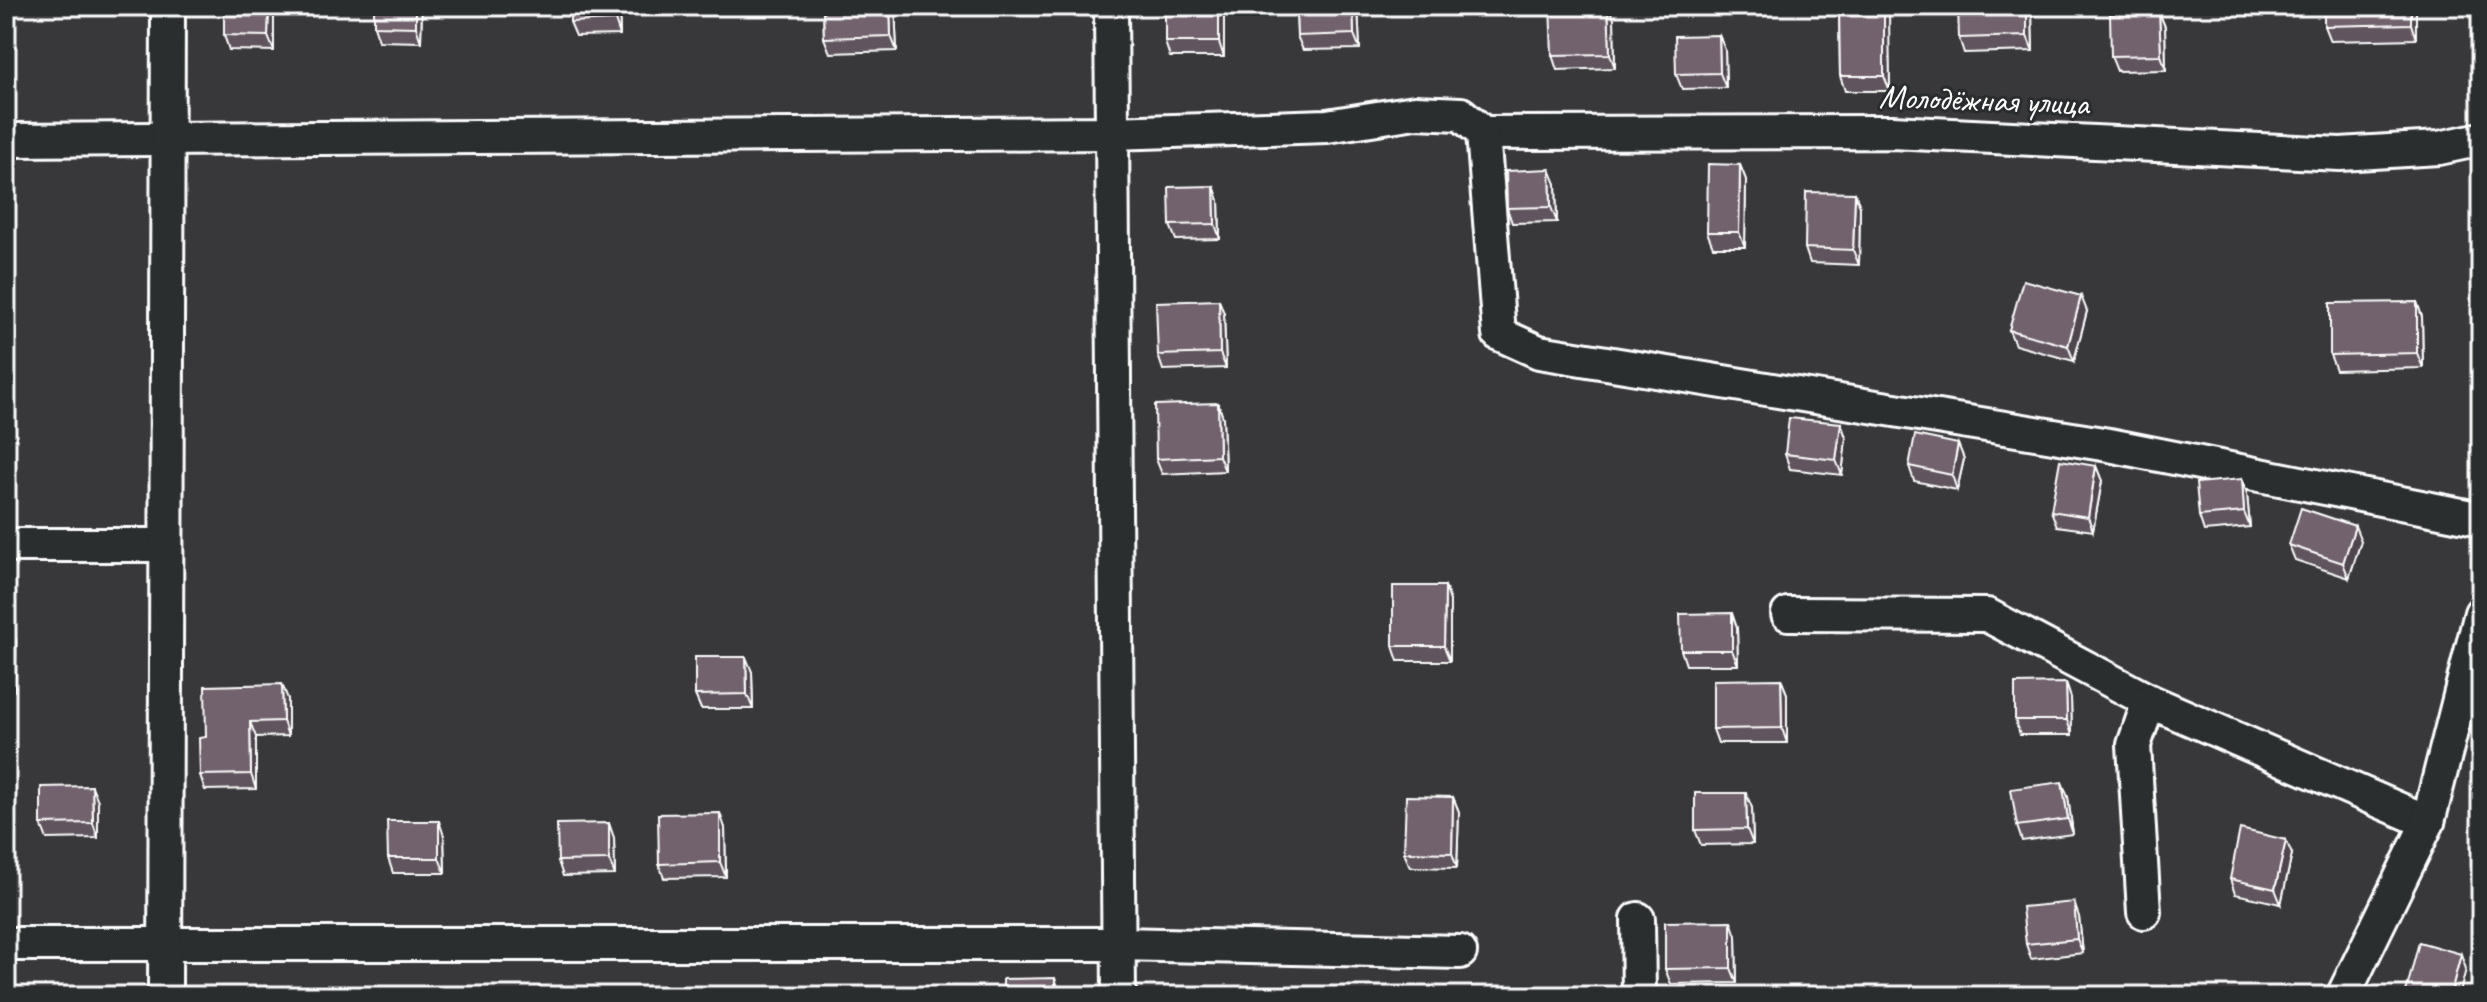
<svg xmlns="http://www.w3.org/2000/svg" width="2487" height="1002" viewBox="0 0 2487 1002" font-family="Caveat,sans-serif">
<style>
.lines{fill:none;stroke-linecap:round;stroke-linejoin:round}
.minor-casing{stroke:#fff;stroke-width:38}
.minor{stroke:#2a2d2e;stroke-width:32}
.wall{fill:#61545f;stroke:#fff;stroke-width:2}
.shaded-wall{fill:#4f454d;stroke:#fff;stroke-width:2}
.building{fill:#71626e;stroke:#fff;stroke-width:2}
.labels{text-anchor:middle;stroke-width:6;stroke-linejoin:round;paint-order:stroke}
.street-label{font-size:34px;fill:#fff;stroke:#2a2d2e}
</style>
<rect width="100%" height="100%" fill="#38383b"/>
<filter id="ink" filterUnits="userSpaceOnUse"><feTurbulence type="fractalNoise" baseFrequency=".0125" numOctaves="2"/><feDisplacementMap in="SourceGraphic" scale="16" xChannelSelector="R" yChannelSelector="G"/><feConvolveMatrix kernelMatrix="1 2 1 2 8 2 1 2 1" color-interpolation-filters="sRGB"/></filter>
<g filter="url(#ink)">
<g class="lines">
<defs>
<g id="minor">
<polyline points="1111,6 1119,996"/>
<polyline points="1483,133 1892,132 2340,154 2439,148 2481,139"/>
<polyline points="6,140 1112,133 1327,126 1415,112 1461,114 1483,133 1499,334 1539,352 2109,445 2481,519"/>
<polyline points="6,545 166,545"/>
<polyline points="1788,614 1987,615 2149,701 2428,822"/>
<polyline points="2144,912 2134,745 2149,701"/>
<polyline points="1638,919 1639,996"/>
<polyline points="6,944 1119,944 1460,952"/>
<polyline points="165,996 168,6"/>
<polyline points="2343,996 2428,822 2481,613"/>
</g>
</defs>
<use href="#minor" class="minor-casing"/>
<use href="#minor" class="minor"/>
</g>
<g class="wall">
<polygon points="422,6 421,42 379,41 374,26"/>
<polygon points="570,6 619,6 620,35 576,36 570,22"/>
<polygon points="823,6 895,6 897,51 830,53 824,38"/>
<polygon points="1165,6 1224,6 1224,57 1170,57 1165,42"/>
<polygon points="1296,6 1358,6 1360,49 1303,50 1297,36"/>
<polygon points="1839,6 1888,6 1890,91 1845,91 1840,76"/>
<polygon points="2324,6 2416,6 2416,39 2330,41 2324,26"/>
<polygon points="2159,12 2165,27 2166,70 2117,71 2111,56"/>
<polygon points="274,13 274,51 229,50 224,35"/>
<polygon points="2032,14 2033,51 1964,53 1959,38"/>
<polygon points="1614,19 1615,68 1557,70 1552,55"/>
<polygon points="1719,35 1725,50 1726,88 1682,89 1676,74"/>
<polygon points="1740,165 1746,180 1745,247 1713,247 1707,232"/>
<polygon points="1556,184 1557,222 1512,223 1507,208"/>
<polygon points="1214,186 1219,201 1220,239 1176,240 1170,225"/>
<polygon points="1855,193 1860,207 1859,265 1810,263 1805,248"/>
<polygon points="1219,300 1224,314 1226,368 1163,370 1158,355"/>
<polygon points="2417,302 2422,317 2423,368 2336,370 2330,355"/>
<polygon points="2087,311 2074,361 2015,345 2009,330"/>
<polygon points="1218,403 1223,418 1225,471 1162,474 1156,459"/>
<polygon points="1841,423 1846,438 1842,475 1790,469 1785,454"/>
<polygon points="1958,444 1964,459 1957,490 1914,481 1909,466"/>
<polygon points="2096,466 2102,481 2093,531 2057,526 2051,511"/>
<polygon points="2242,479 2247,494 2250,527 2204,531 2199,516"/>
<polygon points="2361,541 2349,578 2295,560 2289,545"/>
<polygon points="1445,586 1450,601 1450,661 1398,661 1393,646"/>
<polygon points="6,625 16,640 14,691 6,691"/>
<polygon points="1737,628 1738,665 1686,665 1681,650"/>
<polygon points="752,672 753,709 701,709 695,695"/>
<polygon points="1781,679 1787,694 1787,743 1718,743 1713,729"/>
<polygon points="2071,698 2072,735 2020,735 2015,720"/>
<polygon points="288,699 288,736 256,737 256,789 205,790 200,775 206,737"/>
<polygon points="1453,797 1459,812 1457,868 1410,867 1404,852"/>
<polygon points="2068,797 2073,834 2022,841 2017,826"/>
<polygon points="98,801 98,838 47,839 41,824"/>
<polygon points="1752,808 1753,844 1701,845 1695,830"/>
<polygon points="725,828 726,877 664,878 659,864"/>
<polygon points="444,836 445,873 393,873 388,858"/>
<polygon points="614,838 615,875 563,876 558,861"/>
<polygon points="2292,854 2281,904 2235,894 2230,879"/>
<polygon points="2079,917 2083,953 2031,959 2026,944"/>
<polygon points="1736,936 1737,983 1671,984 1665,969"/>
</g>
<g class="shaded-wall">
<polygon points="269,6 272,6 274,13 274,51 268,36"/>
<polygon points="416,6 422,6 421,42 416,27"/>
<polygon points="614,6 619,6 620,35 615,20"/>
<polygon points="890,6 895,6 897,51 891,36"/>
<polygon points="1219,6 1224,6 1224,57 1219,42"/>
<polygon points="1353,6 1358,6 1360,49 1354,34"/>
<polygon points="1608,6 1614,19 1615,68 1610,54"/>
<polygon points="1884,6 1888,6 1889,9 1890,91 1884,76"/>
<polygon points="2027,6 2029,6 2032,14 2033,51 2027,36"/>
<polygon points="2411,6 2416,6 2416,39 2411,24"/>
<polygon points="2159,12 2165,27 2166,70 2161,55"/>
<polygon points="1719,35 1725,50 1726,88 1720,73"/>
<polygon points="1740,165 1746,180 1745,247 1739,232"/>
<polygon points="1550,169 1556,184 1557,222 1551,207"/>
<polygon points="1214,186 1219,201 1220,239 1215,224"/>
<polygon points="1855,193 1860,207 1859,265 1853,250"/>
<polygon points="2081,296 2087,311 2074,361 2068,346"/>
<polygon points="1219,300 1224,314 1226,368 1220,353"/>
<polygon points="2417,302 2422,317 2423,368 2417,353"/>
<polygon points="1218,403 1223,418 1225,471 1219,456"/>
<polygon points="1841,423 1846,438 1842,475 1836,460"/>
<polygon points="1958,444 1964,459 1957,490 1952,475"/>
<polygon points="2096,466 2102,481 2093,531 2088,517"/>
<polygon points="2242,479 2247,494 2250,527 2244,512"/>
<polygon points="2355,526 2361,541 2349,578 2343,563"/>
<polygon points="1445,586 1450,601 1450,661 1444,646"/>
<polygon points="1732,613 1737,628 1738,665 1732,650"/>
<polygon points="11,625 16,640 14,691 8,677"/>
<polygon points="746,657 752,672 753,709 747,694"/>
<polygon points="1781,679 1787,694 1787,743 1782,728"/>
<polygon points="2066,683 2071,698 2072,735 2067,720"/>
<polygon points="282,684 288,699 288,736 283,721"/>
<polygon points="250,722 256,737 256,789 251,774"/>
<polygon points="2062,782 2068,797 2073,834 2068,819"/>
<polygon points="92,786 98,801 98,838 93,823"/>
<polygon points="1746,793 1752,808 1753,844 1747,829"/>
<polygon points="1453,797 1459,812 1457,868 1452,853"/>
<polygon points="720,813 725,828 726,877 720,862"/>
<polygon points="439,821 444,836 445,873 439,858"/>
<polygon points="609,823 614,838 615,875 609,860"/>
<polygon points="2286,840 2292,854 2281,904 2275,889"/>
<polygon points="2074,902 2079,917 2083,953 2077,939"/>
<polygon points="1731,921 1736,936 1737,983 1731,968"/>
<polygon points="2461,954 2466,969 2459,996 2450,996"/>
<polygon points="1055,978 1060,993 1060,996 1055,996"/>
</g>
<g class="building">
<polygon points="224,6 269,6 268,36 224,35"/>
<polygon points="374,6 416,6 416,27 374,26"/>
<polygon points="570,6 614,6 615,20 570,22"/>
<polygon points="823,6 890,6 891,36 824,38"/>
<rect x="1165" y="6" width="54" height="36"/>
<polygon points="1296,6 1353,6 1354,34 1297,36"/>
<polygon points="1550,6 1608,6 1610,54 1552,55"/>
<polygon points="1839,6 1884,6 1884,76 1840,76"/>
<polygon points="1958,6 2027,6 2027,36 1959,38"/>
<polygon points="2324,6 2411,6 2411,24 2324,26"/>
<polygon points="2159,12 2161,55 2111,56 2110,14"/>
<polygon points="1719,35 1720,73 1676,74 1675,36"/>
<polygon points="1708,164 1740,165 1739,232 1707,232"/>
<polygon points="1550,169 1551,207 1507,208 1506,171"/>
<polygon points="1214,186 1215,224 1170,225 1169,187"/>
<polygon points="1806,192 1855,193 1853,250 1805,248"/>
<polygon points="2023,280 2081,296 2068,346 2009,330"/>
<polygon points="1219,300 1220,353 1158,355 1156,302"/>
<polygon points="2417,302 2417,353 2330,355 2330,303"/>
<polygon points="1218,403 1219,456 1156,459 1155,405"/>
<polygon points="1789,418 1841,423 1836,460 1785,454"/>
<polygon points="1915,435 1958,444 1952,475 1909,466"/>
<polygon points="2060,460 2096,466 2088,517 2051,511"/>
<polygon points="2242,479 2244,512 2199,516 2196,483"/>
<polygon points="2301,508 2355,526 2343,563 2289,545"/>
<polygon points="1393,586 1445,586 1444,646 1393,646"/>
<polygon points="1732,613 1732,650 1681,650 1680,614"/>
<polygon points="6,625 11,625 8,677 6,676"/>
<polygon points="695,657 746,657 747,694 695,695"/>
<polygon points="1781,679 1782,728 1713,729 1713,680"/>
<polygon points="2066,683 2067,720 2015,720 2015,684"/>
<polygon points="282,684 283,721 250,722 251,774 200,775 199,738 206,737 205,686"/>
<polygon points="2062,782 2068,819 2017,826 2011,789"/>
<polygon points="92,786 93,823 41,824 41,787"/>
<polygon points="1695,793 1746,793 1747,829 1695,830"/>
<polygon points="1406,796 1453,797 1452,853 1404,852"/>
<polygon points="720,813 720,862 659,864 658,814"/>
<polygon points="387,821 439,821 439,858 388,858"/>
<polygon points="609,823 609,860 558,861 557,824"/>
<polygon points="2240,829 2286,840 2275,889 2230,879"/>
<polygon points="2074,902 2077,939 2026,944 2022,907"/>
<polygon points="1731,921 1731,968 1665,969 1665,922"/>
<polygon points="2419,942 2461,954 2450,996 2421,996 2406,992"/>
<polygon points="1055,978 1055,996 1003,996 1003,979"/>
<polygon points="594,988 595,996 543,996 543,989"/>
<polygon points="876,992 876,996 824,996 824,993"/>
</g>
</g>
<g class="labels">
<g class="street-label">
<text transform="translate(1984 99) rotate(2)" y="12">Молодёжная улица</text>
</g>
</g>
<rect width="2487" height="1002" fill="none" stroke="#2a2d2e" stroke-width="32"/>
<rect x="16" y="16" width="2455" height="970" fill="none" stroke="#fff" stroke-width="3" filter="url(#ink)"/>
</svg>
